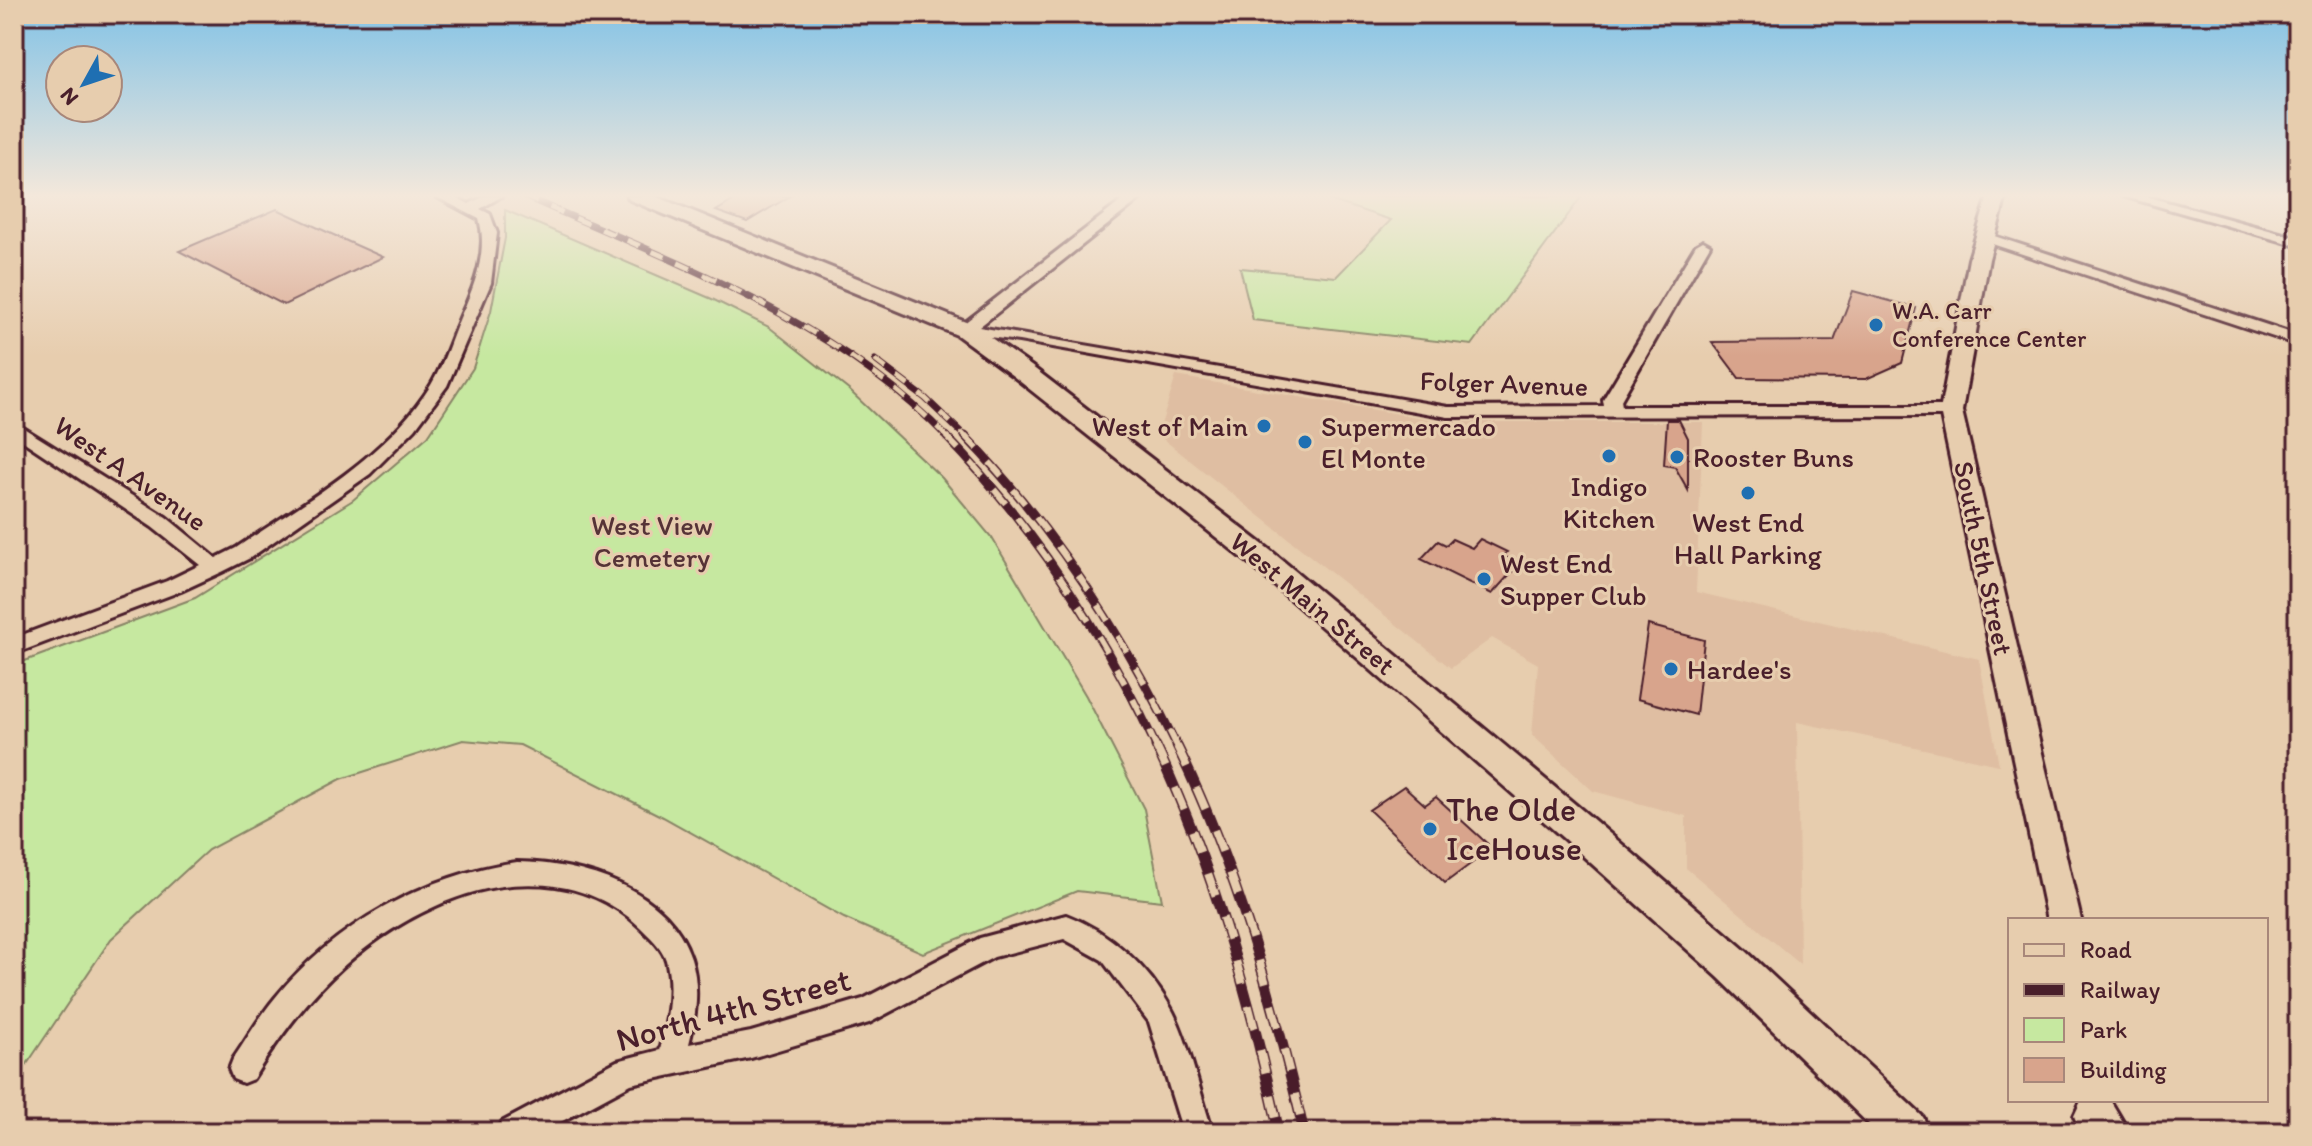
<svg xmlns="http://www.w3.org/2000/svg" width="2312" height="1146" viewBox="0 0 2312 1146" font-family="Itim,sans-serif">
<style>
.built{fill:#dfbea2}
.green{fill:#c6e8a0;stroke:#888466;stroke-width:2}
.building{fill:#d8a48c;stroke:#4a1f2b;stroke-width:2}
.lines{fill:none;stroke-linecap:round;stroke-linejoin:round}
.minor-casing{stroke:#4a1f2b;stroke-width:6}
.tertiary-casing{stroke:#4a1f2b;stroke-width:6}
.secondary-casing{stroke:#4a1f2b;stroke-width:6}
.minor{fill:#e7cdae;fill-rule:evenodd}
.tertiary{fill:#e7cdae;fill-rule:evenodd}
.secondary{fill:#e7cdae;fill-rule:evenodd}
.rail-far2-casing{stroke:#4a1f2b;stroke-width:7}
.rail-far1-casing{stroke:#4a1f2b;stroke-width:9}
.rail-casing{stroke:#4a1f2b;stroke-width:11}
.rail-far2{stroke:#e7cdae;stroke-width:5;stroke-dasharray:14;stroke-linecap:butt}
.rail-far1{stroke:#e7cdae;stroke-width:6;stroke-dasharray:18;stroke-linecap:butt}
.rail{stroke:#e7cdae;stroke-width:8;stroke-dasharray:23;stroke-linecap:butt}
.poi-dot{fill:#1f6fb2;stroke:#e7cdae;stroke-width:3}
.labels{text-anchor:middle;stroke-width:6;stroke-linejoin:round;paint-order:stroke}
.far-poi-label{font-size:24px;fill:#4a1f2b;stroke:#e7cdae;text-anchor:start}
.street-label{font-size:28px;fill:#4a1f2b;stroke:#e7cdae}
.poi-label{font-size:28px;fill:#4a1f2b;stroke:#e7cdae;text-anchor:start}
.park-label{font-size:28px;fill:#563337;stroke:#e7cdae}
.near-poi-label{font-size:34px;fill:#4a1f2b;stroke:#e7cdae;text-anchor:start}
.near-street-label{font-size:34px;fill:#4a1f2b;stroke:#e7cdae}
</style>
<rect width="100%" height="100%" fill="#e7cdae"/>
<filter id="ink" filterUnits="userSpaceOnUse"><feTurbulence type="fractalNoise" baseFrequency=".0125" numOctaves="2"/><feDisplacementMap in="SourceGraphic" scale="16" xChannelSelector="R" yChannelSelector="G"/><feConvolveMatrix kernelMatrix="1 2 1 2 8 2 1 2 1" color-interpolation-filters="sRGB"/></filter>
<g filter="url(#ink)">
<polygon class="built" points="1176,376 1446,422 1703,422 1696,592 1979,659 1999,765 1797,722 1800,964 1686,868 1686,816 1593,791 1532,735 1538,664 1492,638 1451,668 1158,435"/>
<g class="green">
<polygon points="1317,196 1582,196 1472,345 1253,320 1240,268 1336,277 1391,220"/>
<polygon points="505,210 712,299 769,327 850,391 942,478 992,538 1086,696 1144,809 1162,901 1077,891 923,953 844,918 663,817 520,745 463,740 341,779 208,850 111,939 19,1076 14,1075 14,665 195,598 353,500 428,436 473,368 491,311 505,238"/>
</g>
<g class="building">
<polygon points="741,196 790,196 747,222 716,211"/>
<polygon points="277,209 349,242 383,257 284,305 179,251"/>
<polygon points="1853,291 1916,308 1902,363 1866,379 1739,378 1712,342 1834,341"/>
<polygon points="1667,420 1679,420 1688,438 1688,490 1675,467 1664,465"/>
<polygon points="1452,539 1472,548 1480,539 1507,552 1503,556 1519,564 1492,594 1421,559 1438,541 1446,545"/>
<polygon points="1648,625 1704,640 1696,715 1637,699"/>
<polygon points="1404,786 1425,805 1436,797 1492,848 1445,883 1369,810"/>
</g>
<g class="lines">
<defs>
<g id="minor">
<path d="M435,196h18l16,8 16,-8h17l-22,13 10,5 7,19 -6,50 -44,103 -32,43 -45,45 -120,84 -28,14 -41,19 -167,63v-16l153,-57 33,-16 -48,-38 -138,-92v-13l152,95 50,41 20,-10c68,-46 150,-90 195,-163 13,-21 21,-49 31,-72 13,-28 26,-63 17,-94z"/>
<polygon points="1128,196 1144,196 979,327 1448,407 1604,406 1603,400 1696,245 1703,241 1710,245 1621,400 1622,406 1951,406 1960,411 1951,416 1448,417 1019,341 959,333 959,327"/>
<polygon points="2123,196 2145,196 2298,238 2298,246"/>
<polygon points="1985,233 2298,335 2298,345 1980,240 1980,234"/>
<path d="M517,862c65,1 152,26 174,96 9,28 5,59 -2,86l62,-12 112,-33 117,-61 86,-23c43,16 83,52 105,93 17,30 30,89 42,124h-30l-34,-110 -47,-62 -38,-21 -70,18 -125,66 -118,35 -120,26 -89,48h-45l5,-10 115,-61 43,-11c7,-28 14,-61 6,-90 -4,-13 -17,-24 -26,-33 -56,-54 -138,-52 -204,-21 -84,38 -136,97 -183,173l-10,4 -10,-4 -4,-10 4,-10c14,-20 26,-42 42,-61 59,-73 150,-123 242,-136z"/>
</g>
<polygon id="tertiary" points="1988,196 2006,196 1989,259 1962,411 2081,920 2047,920 1940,411 1969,259"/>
<g id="secondary">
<polygon points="627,196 655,196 973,325 1031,366 1270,550 1588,815 1746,951 1923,1117 1930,1132 1877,1132 1718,977 1562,837 1250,564 1013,376 957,335 630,200"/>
<polygon points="2110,1100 2129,1132 2081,1132 2074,1116 2081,1101"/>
</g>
</defs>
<use href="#minor" class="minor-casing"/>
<use href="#tertiary" class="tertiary-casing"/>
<use href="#secondary" class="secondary-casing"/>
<use href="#minor" class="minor"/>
<use href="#tertiary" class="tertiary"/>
<use href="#secondary" class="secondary"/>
<defs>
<g id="rail-far2">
<path d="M524,196c148,65 310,123 424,242"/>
<polyline points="875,360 925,398 967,438"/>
</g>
<g id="rail-far1">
<path d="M946,436c88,91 158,198 211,312"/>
<path d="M965,436c88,91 158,198 213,312"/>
</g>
<g id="rail">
<path d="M1156,746c58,123 94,253 123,386"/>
<path d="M1177,746c60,123 96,253 127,386"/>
</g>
</defs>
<use href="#rail-far2" class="rail-far2-casing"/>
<use href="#rail-far1" class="rail-far1-casing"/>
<use href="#rail" class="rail-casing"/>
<use href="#rail-far2" class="rail-far2"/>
<use href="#rail-far1" class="rail-far1"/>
<use href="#rail" class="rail"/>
</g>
</g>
<linearGradient id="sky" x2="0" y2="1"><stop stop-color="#81c2e6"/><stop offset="0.55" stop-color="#f4e8db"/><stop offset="1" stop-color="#f4e8db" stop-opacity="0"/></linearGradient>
<rect width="2312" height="356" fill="url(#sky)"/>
<g class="poi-dot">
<circle cx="1876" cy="325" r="8"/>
<circle cx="1264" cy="426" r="8"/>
<circle cx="1305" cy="442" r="8"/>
<circle cx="1609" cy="456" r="8"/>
<circle cx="1677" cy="457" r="8"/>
<circle cx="1748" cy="493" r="8"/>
<circle cx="1484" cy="579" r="8"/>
<circle cx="1671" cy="669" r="8"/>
<circle cx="1430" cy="829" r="8"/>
</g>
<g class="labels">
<g class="far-poi-label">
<text x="1892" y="319">W.A. Carr<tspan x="1892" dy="28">Conference Center</tspan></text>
</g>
<g class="street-label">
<text transform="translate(1504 383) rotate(2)" y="10">Folger Avenue</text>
<text transform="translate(131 473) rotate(35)" y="10">West A Avenue</text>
<text transform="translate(1984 558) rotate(78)" y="10">South 5th Street</text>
<text transform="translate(1313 603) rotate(40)" y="10">West Main Street</text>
</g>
<g class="poi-label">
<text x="1248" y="436" text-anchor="end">West of Main</text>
<text x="1321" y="436">Supermercado<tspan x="1321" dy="32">El Monte</tspan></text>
<text x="1693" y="467">Rooster Buns</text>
<text x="1609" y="496" text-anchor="middle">Indigo<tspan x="1609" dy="32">Kitchen</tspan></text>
<text x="1748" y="532" text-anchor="middle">West End<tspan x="1748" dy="32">Hall Parking</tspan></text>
<text x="1500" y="573">West End<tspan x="1500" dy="32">Supper Club</tspan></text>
<text x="1687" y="679">Hardee's</text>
</g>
<g class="park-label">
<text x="652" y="535">West View<tspan x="652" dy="32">Cemetery</tspan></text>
</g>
<g class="near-poi-label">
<text x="1446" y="821">The Olde<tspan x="1446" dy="39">IceHouse</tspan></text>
</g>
<g class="near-street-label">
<text transform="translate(733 1009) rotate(-15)" y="12">North 4th Street</text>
</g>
</g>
<rect width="2312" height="1146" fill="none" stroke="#e7cdae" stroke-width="48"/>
<rect x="24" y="24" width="2264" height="1098" fill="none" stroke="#4a1f2b" stroke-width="3" filter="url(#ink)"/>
<rect x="2008" y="918" width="260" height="184" fill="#e7cdae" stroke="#a8877a" stroke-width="2"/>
<rect x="2024" y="944" width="40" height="12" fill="#e7cdae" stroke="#a8877a" stroke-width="2"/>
<text x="2080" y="958" font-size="24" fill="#4a1f2b">Road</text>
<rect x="2024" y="984" width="40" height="12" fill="#4a1f2b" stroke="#a8877a" stroke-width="2"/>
<text x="2080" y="998" font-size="24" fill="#4a1f2b">Railway</text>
<rect x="2024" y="1018" width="40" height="24" fill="#c6e8a0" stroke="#a8877a" stroke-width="2"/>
<text x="2080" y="1038" font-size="24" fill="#4a1f2b">Park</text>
<rect x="2024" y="1058" width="40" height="24" fill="#d8a48c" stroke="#a8877a" stroke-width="2"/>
<text x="2080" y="1078" font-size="24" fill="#4a1f2b">Building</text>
<g transform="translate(84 84) rotate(230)"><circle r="38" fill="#e7cdae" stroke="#a8877a" stroke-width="2"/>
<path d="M0-6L14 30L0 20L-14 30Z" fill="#1f6fb2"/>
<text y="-12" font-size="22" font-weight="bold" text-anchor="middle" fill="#4a1f2b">N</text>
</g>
</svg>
